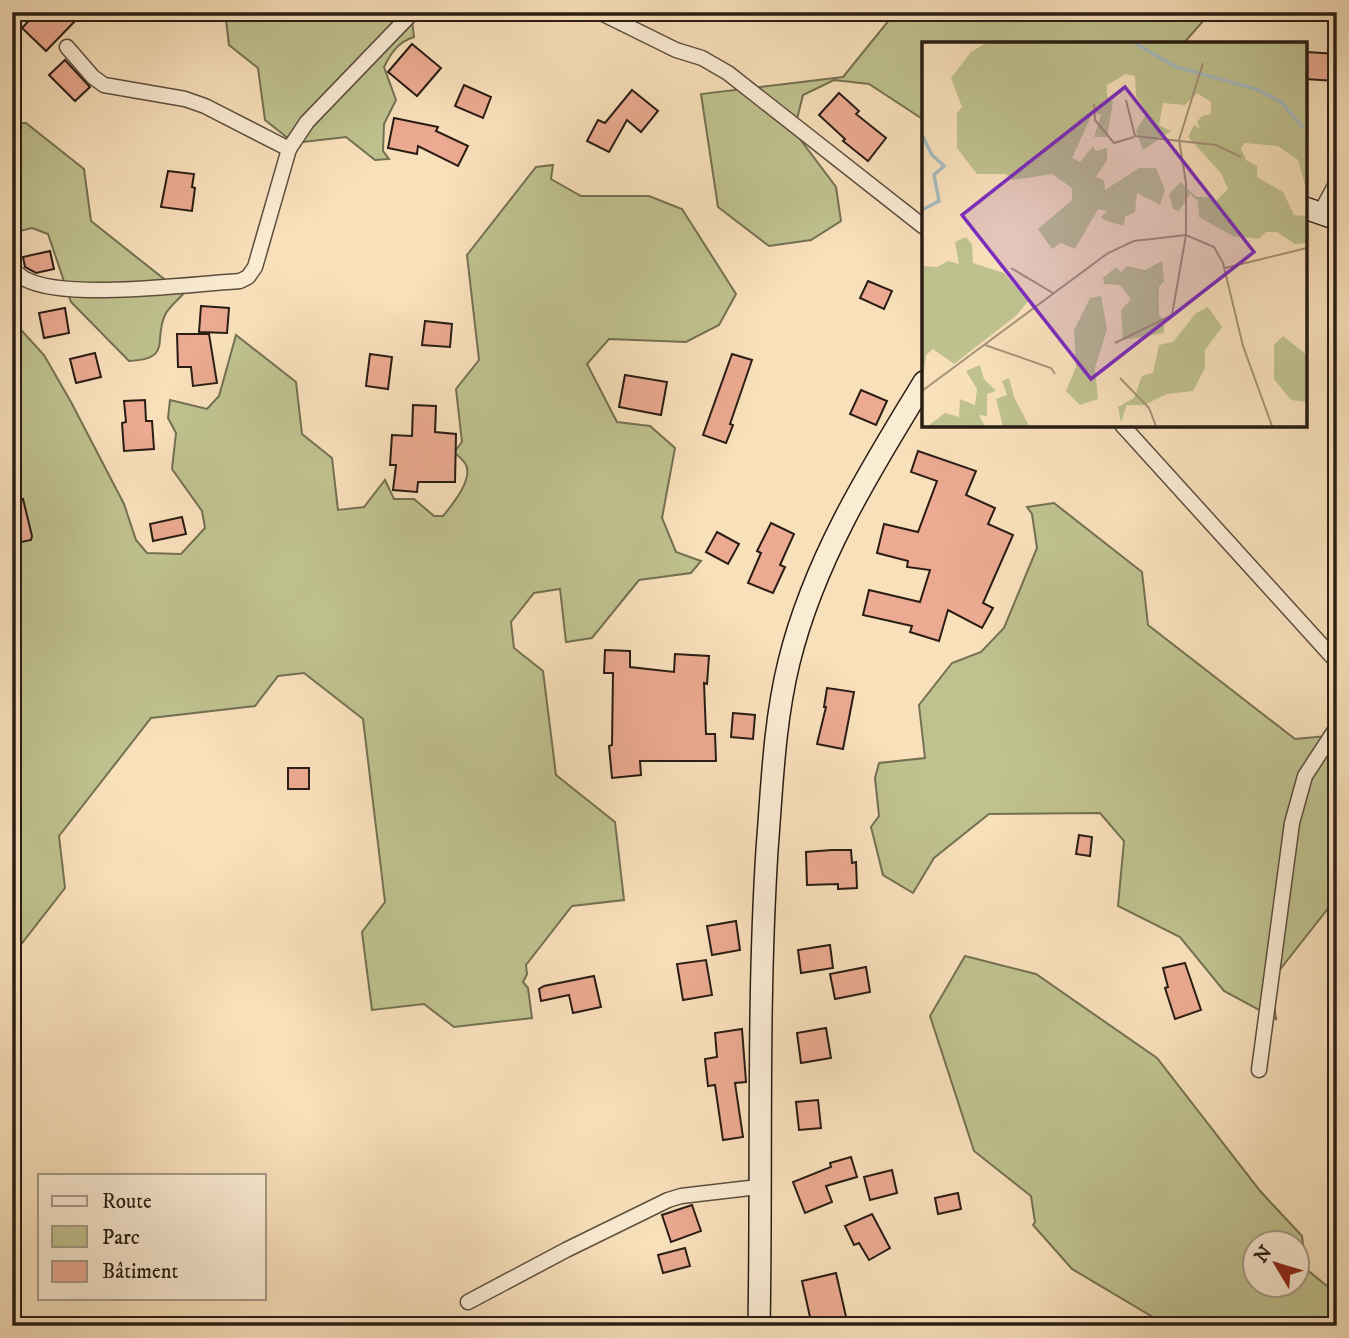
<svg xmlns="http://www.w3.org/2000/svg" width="1349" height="1338" viewBox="0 0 1349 1338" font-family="'IM FELL DW Pica',serif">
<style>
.green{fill:#bfc28f;stroke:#747052;stroke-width:2;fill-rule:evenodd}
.building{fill:#ebaa91;stroke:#291d14;stroke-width:2}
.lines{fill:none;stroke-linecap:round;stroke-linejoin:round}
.minor-casing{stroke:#5d4e3e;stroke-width:17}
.secondary-casing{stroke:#291d14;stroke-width:24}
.minor{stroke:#faebd3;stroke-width:14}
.secondary{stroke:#faebd3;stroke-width:21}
.inset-river{fill:none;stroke:#a5babd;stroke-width:3.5}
.inset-road{fill:none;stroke:#a59278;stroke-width:2}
.view{fill:#7b2cbf;fill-opacity:0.15;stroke:#7b2cbf;stroke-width:3.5}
.inset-edge{fill:none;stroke:#291d14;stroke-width:3.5}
</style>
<rect width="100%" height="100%" fill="#f8e0bb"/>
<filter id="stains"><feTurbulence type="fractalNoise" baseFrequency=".00286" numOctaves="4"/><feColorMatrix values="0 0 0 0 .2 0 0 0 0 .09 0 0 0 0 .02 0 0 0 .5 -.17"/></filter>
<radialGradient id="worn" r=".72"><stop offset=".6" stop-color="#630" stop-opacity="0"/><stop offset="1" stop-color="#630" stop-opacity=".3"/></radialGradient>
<g class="green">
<path d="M225,12h186l3,25c-16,5 -23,16 -30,30l12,33 -12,24 -1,27 6,8 -14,1 -29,-23 -52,6 -29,-23 -7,-52 -29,-23z"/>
<polygon points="942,12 1211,12 1183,44 924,44 924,120 869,84 834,80 803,95 794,131 836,187 841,221 811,240 769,246 718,207 701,94 843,77 890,19"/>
<path d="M26,123l58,46 7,52 92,73c-5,6 -15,14 -18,21 -12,25 8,44 -36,46l-58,-59 -23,-68 -16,-6 -17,4 -3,7v-115z"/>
<path d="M553,165l-2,14 30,17h68l33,13 54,85 -17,31 -33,17 -77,-3 -22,25 30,58 33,4 25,22 -13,70 14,34 25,9 -10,12 -52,7 -47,58 -26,4 -6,-53 -26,4 -23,29 3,26 29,23 13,104 59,47 9,78 -52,6 -46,59 1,9 -4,8 5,6 4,30 -78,9 -30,-23 -52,6 -10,-78 23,-30 -22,-183 -59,-46 -26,3 -23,30 -104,12 -92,118 6,52 -46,59h-7v-627l32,35 27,47 53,102 12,36 11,13 34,1 24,-26 -3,-17 -30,-42 4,-36 -8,-15 2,-18 37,9 12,-13 17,-61 60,47 6,52 30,24 6,52 26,-3 21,-27 9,19h20l20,17h9c9,-11 30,-36 23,-51 -2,-5 -8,-9 -12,-13l8,-10 -6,-53 23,-29 -12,-105 69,-88z"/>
<polygon points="1054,503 1142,572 1148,625 1295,739 1337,735 1337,897 1271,981 1276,1019 1224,991 1180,937 1118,906 1124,841 1100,813 989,814 934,858 913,893 883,875 871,827 879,816 875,778 879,763 925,758 919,705 952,663 981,652 1004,628 1037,548 1032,514 1027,507"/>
<path d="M965,956l71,18 121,84 104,134 41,44 4,33 31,25v32h-169l-96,-57 -39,-44 2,-3 -4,-26 -57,-45 -44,-135zM1254,1244h42v42h-42z"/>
</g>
<g class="building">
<polygon points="37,12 68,12 76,20 46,51 22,28"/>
<polygon points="412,44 441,68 417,96 388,72"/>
<polygon points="1307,52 1337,54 1335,81 1306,79"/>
<polygon points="65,60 90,87 75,101 49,75"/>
<polygon points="464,85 491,97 483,118 455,106"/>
<polygon points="632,90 658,111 641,132 627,120 609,152 587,141 598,120 605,123"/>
<polygon points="839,93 859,111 856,114 886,138 868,161 843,141 845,139 819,115"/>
<polygon points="394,118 438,127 436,131 468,146 458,166 418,146 417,154 388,148"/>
<polygon points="168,171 194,174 192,187 195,188 192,211 161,207"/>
<polygon points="50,251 54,269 36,273 25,267 23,257"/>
<polygon points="868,281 892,291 884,309 860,298"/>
<polygon points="201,306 229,308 227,333 199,332"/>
<polygon points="65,308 69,333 44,338 39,313"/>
<polygon points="425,321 452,324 450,347 422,345"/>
<polygon points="177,334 209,334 217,383 193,386 191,367 178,367"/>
<polygon points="95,353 101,377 76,383 70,359"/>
<polygon points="370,354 392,357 388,389 366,386"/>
<polygon points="732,354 752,360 730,424 733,425 726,443 703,435"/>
<polygon points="625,375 667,382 661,415 619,407"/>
<polygon points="861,390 887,401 876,425 850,414"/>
<polygon points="145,400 146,421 152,421 154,449 124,451 122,423 126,422 124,401"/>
<polygon points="413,405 436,406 435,432 456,434 455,482 418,482 417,492 393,490 396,465 390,465 392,435 412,436"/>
<polygon points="918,451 976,471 966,495 995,508 988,524 1013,535 983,603 993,608 982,628 948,610 939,641 910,632 912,626 863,615 869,590 920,602 930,570 907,567 908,561 877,553 884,524 918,532 937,481 911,472"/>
<polygon points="23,499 32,536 31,540 12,544 12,501"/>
<polygon points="182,517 186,534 153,541 150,524"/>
<polygon points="771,523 794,534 780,565 785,567 773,593 748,583 761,553 757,551"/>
<polygon points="717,532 739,544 728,564 706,552"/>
<polygon points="605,650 630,651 630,667 674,672 675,654 709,656 707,684 704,683 706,734 715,734 716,761 640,761 641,775 612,778 609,746 612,745 613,673 604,673"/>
<polygon points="827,688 854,692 843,749 817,744 826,707 824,707"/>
<polygon points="733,713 755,715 753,739 731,737"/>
<rect x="288" y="768" width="21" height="21"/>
<polygon points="1079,835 1092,837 1090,856 1076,854"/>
<polygon points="832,850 851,850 852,863 856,862 857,888 838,889 838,884 807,885 806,852"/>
<polygon points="736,921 740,950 712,955 707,926"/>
<polygon points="830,945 833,968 801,973 798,950"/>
<polygon points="706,960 712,995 683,1000 677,964"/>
<polygon points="1185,963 1201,1010 1175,1019 1165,988 1168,987 1163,968"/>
<polygon points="866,967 870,992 835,999 830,974"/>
<polygon points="594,976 601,1007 573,1013 569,995 541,1001 539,989 544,986"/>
<polygon points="826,1028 831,1058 801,1063 797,1033"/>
<polygon points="742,1029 746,1082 735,1083 743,1137 723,1140 715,1085 708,1086 705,1059 717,1057 715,1033"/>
<polygon points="818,1100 821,1128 799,1130 796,1102"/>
<polygon points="851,1157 857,1177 826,1186 832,1202 805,1213 793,1182 831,1167 830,1163"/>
<polygon points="892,1170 897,1193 870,1200 864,1177"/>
<polygon points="958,1193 961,1209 938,1214 935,1198"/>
<polygon points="692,1205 701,1231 671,1242 662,1215"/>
<polygon points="872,1214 890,1248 869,1260 859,1243 854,1245 845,1226"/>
<polygon points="685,1248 690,1266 663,1273 658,1255"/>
<polygon points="836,1273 847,1321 826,1326 812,1326 802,1281"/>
</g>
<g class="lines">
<defs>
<g id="minor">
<polyline points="599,12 676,50 702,58 728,73 924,227"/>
<polyline points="67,47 93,77 104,85 185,99 205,106 289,149 307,122 413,12"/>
<polyline points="1320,213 1337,182"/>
<path d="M12,269c4,3 9,8 13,10 41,22 166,5 215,2l8,-4 7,-10 34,-118"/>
<polyline points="1122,425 1337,662"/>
<polyline points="1259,1070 1292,823 1305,776 1337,727"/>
<polyline points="468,1302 566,1250 668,1200 681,1196 758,1187"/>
</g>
<g id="secondary">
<polyline points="1305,208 1337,219"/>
<path d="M759,1326c3,-159 -2,-317 8,-476 5,-63 7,-127 22,-188 25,-102 81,-192 135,-280"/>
</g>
</defs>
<use href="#minor" class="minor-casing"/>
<use href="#secondary" class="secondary-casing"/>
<use href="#minor" class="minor"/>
<use href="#secondary" class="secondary"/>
</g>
<g transform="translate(922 42)">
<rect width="385" height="385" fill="#f8e0bb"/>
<path d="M64,1h321v149l-9,-32 -20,-14 -33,-3 -4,5 5,12 11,6v11l26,15 11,23 13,1v27l-12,1 -18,-12h-11l-7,7 -26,-3 -34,-19 -1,-16 -8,-7 -11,17 -6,-2 -4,-15 12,-12 15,15h12l6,6 14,-14 -7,-16 -33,-36 6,-12 6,4 -3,-7 5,-6 9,-2v-12l-14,-9 -12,12 -22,-2 -4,22 12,6 -28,19 -7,-19 11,-18 -11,-17 -1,-20 -9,-2 -19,11v11l6,6 -6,35h-13l7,-22 -8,-3 -21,46 8,4 13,-16 3,5 11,-3v12l-11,17 8,3 1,10 34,-22h17l9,22 -5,15 -23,-12 -2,19 -10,5 -1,9 -20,-6 -3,-3 6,-6 -9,-2 -23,40 -14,-6 -9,6 -14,-20 34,-29v-12l-20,-14 -40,6 -6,-6h-29l-20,-26v-35l5,-6 -11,-29 20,-26zM44,195l6,8 1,18 31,10 24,28 -11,14 -63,49 -21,-15 -7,6 -4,31v-120l15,1 11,-6 11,3 -4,-22zM240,219l2,20 -5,6v28l5,6v12l-41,7 -2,-30 10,-11 -11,-14 -16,-1 -1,-6 13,-11 5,5 6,-6 18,4zM179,254l6,33 -12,39 3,31 -18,6 -14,-14 10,-24 -2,-37 16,-32zM286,265l14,20 -17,23v18l-12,23 -26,3 -23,11h-17l-6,17 -3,-15 16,-9 8,-22 11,-3 6,-28 14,-3 23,-29zM361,294l24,19v47l-16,-2 -17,-21v-34zM58,323l4,14 12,12 -9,3v22l-8,-1 6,11h-57l17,-13 14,4 1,-18 15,6 2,-16 -11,-18zM87,336l5,19 15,29h-26l-7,-27 11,-4 -5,-14z" fill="#bfc28f"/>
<path class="inset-river" d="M213,1l41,24 80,22 25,13 22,26M0,93l10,20 12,11 -10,9 5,26 -17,9"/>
<path class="inset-road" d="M204,58l9,36 81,9 25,12M172,62l1,16 19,23 20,-6M89,226l42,25M303,226l82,-20M193,301l57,-28 14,-80v-52l-7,-43 24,-77M63,303l66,23 4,6M198,336l29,30 7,18M0,349l186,-138 26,-12 52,-6 28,12 9,16 20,83 29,80"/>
<path class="view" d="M203,45l129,165 -163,127 -129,-164z"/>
<rect width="385" height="385" class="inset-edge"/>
</g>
<rect width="1349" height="1338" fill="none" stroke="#f8e0bb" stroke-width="42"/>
<rect x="14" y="14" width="1321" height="1310" fill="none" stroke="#291d14" stroke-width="3.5"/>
<rect x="21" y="21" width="1307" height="1296" fill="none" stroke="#291d14" stroke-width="2"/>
<rect x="38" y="1174" width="228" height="126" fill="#faebd3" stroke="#a69987" stroke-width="2"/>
<rect x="52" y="1196" width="35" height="10" fill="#faebd3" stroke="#a69987" stroke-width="2"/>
<text x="102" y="1208" font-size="21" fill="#291d14">Route</text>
<rect x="52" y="1226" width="35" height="21" fill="#bfc28f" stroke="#a69987" stroke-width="2"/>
<text x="102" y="1244" font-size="21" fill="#291d14">Parc</text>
<rect x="52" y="1261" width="35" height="21" fill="#ebaa91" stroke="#a69987" stroke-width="2"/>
<text x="102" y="1278" font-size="21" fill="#291d14">Bâtiment</text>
<g transform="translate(1276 1264) rotate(308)"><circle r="33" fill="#faebd3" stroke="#a69987" stroke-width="2"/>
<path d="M0-5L12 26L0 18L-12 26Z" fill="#8f2418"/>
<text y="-10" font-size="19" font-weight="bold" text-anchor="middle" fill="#291d14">N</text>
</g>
<rect width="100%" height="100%" filter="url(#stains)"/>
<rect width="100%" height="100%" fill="url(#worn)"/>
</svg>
